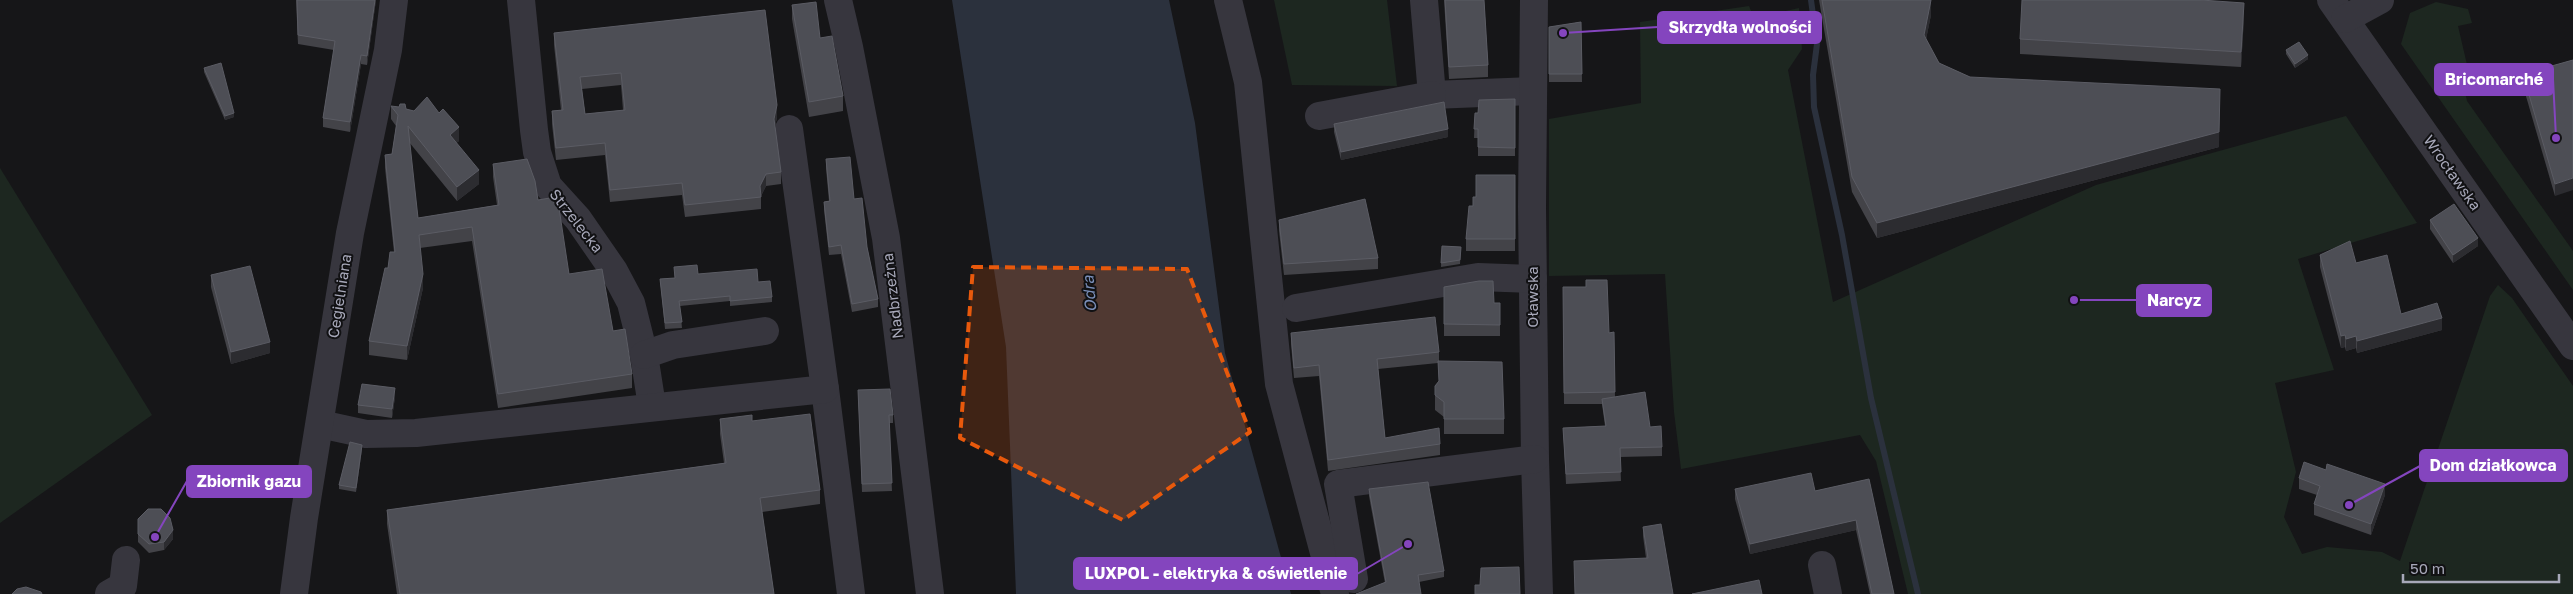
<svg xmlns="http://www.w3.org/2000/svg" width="2573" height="594" viewBox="0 0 2573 594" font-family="'Golos Text',sans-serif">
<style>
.green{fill:#1d2720}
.water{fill:#2b313d}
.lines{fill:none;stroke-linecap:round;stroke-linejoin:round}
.stream{stroke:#2b313d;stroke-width:6}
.minor{stroke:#37363e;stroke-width:28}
.wall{fill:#434348;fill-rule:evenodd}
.shaded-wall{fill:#2c2c30}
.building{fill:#4d4e55;stroke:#5b5c64;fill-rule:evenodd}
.marked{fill:#e8590c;fill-opacity:0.2;stroke:#e8590c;stroke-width:4;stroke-dasharray:10 6;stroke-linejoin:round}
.labels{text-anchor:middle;stroke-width:4;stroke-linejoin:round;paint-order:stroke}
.street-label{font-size:15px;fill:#a7a8b9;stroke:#111113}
.water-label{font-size:16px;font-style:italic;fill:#7a8eb8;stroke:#111113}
.leader{fill:none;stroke:#8445be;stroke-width:2}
.callout-dot{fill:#8445be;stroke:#111113;stroke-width:2}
.callout{fill:#8445be;stroke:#8445be;stroke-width:2}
.callout-label{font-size:16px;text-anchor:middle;font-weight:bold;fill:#fff}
</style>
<rect width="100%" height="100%" fill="#161618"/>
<g class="green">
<polygon points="1274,0 1387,0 1397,86 1292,85"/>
<polygon points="2436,2 2468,9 2472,23 2458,26 2468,69 2461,73 2467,101 2573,251 2573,290 2401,44 2410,13"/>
<polygon points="1749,6 1754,18 1799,8 1802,49 1788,70 1833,302 2096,185 2346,116 2417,223 2298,259 2334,370 2275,383 2296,472 2284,517 2302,554 2327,547 2382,552 2400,561 2490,296 2498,285 2512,298 2573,386 2573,594 1908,594 1876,461 1860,435 1681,469 1674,412 1665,274 1549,276 1549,119 1641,103 1640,22"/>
<polygon points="0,168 152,415 0,523"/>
</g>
<polygon class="water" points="952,0 1169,0 1195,123 1225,353 1291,594 1016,594 1006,347"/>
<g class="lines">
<polyline class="stream" points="1811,0 1817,44 1813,75 1814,107 1842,235 1871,398 1918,594"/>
<g class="minor">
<polyline points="521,0 534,130 537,152 548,186 578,219 614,271 631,303 644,355 652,406"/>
<polyline points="838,0 849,47 886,238 930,594"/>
<polyline points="1228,0 1248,82 1279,384 1335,594"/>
<polyline points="1424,0 1432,95 1532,91"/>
<polyline points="1534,0 1532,207 1535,459 1539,594"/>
<polyline points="2331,0 2573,346"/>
<polyline points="2345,19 2380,0"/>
<polyline points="1319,116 1432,95"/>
<polyline points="1296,308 1478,277 1533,279"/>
<polyline points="644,355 673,345 765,331"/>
<polyline points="825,389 851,594"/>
<polyline points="320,424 366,434 416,433 825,389 789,129"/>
<polyline points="1822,565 1828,594"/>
<polyline points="1354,579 1338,484 1535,459"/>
<polyline points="109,594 123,586 126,560"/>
<polyline points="294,594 304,518 350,233 388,50 394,0"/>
</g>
</g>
<g class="wall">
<polygon points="296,0 376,0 367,65 361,64 350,132 323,127 323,118 334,50 298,44"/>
<polygon points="1444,0 1484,0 1488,65 1488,77 1449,79"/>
<polygon points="1819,0 1931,0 1931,15 1926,39 1939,63 1970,77 2219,147 1877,238 1852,192"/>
<polygon points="792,5 820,38 843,96 843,111 809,117 792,19"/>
<polygon points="2244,18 2241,67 2020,54 2020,39"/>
<polygon points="1581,22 1582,82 1549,82 1549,27"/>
<path d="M554,33l223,84 -2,10 6,45v12l-15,2 -5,10v13l-76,8 -3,-22 -72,7 -5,-47 -49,5 -4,-36v-13l9,-1 -7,-65zM621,85l2,25 -38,4 -3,-25z"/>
<polygon points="2286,50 2308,59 2295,68 2286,54"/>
<polygon points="2573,60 2555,196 2523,86 2523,74"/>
<polygon points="204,68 234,117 225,120 204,72"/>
<polygon points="1515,99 1515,156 1478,156 1478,138 1474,138 1475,113 1478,113"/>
<polygon points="391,106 406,109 459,141 456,143 479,184 457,201 409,142 418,218 497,205 493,177 493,164 538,200 569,274 613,331 632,374 632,388 498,408 472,241 420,248 423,288 407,360 369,355 369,341 388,268 394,252 385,168 385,155 392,154 396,126 391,119"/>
<polygon points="1334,124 1448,137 1341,160 1334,132"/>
<polygon points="826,159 854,199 867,247 878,299 878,307 852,312 841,254 829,255 824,210 824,202 829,201 826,168"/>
<polygon points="1515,175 1515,251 1466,251 1466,239 1473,206 1476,197"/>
<polygon points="1279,220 1378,258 1378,269 1284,275 1279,231"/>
<polygon points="2430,220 2478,246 2453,263 2430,229"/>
<polygon points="1442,246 1461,247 1460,264 1441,267"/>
<polygon points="2320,255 2356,263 2401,314 2442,330 2357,353 2356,348 2346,351 2345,347 2341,348 2320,267"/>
<polygon points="674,267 698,274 758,282 772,297 772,302 730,306 730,301 680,306 682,328 665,329 660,279 675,278"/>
<polygon points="211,275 270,353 231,364 211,287"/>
<polygon points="1444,287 1494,303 1500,303 1500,336 1444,336"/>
<polygon points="1563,287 1609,333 1614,332 1615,397 1650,427 1662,447 1662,456 1620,457 1621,481 1566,484 1563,428 1605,426 1602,404 1564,404"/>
<polygon points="1291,333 1439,352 1439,361 1504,419 1504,434 1444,434 1444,417 1435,410 1435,386 1439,381 1438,363 1378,369 1385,438 1440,444 1440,455 1328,471 1319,376 1294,378 1291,344"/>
<polygon points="858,390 893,415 893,423 889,423 892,491 862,492"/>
<polygon points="395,397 392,418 358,413 358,405"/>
<polygon points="720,419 752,421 820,490 820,504 762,512 774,594 397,594 387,524 387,510 724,463 720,434"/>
<polygon points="362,449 356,492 339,489 339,485"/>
<polygon points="2299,478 2385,495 2371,535 2314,515 2314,504 2317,495 2299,489"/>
<polygon points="1869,479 1894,594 1870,594 1856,530 1750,554 1735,499 1735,489 1815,491"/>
<polygon points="1369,489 1444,571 1444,577 1419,582 1385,583 1369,496"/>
<polygon points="138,519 173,539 164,550 149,553 138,542"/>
<polygon points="1643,527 1673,594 1646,558 1643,536"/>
</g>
<g class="shaded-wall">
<polygon points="375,0 376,0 367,65 367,56"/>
<polygon points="1931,1 1931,15 1924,50 1924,35"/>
<polygon points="2244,3 2244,18 2241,67 2241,52"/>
<polygon points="361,55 361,64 350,132 350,122"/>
<polygon points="2308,55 2308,59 2295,68 2295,64"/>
<polygon points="2220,89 2219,147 1877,238 1877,223"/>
<polygon points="777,105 777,117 774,131 774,119"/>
<polygon points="234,113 234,117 225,120 225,116"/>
<polygon points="459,127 459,141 450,149 450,135"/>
<polygon points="1448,129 1448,137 1341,160 1341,152"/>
<polygon points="479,170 479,184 457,201 457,187"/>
<polygon points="766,174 766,186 760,198 760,186"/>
<polygon points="2573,178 2573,190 2555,196 2555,184"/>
<polygon points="2478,238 2478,246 2453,263 2453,255"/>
<polygon points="423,274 423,288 407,360 407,346"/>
<polygon points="2442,318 2442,330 2357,353 2357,341"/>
<polygon points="2345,335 2345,347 2341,348 2341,336"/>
<polygon points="2356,336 2356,348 2346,351 2346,339"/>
<polygon points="270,342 270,353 231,364 231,352"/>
<polygon points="395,388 395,397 392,418 392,409"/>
<polygon points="362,445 362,449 356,492 356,488"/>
<polygon points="2385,484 2385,495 2371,535 2371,524"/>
<polygon points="1856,520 1856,530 1750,554 1750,544"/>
<polygon points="173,530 173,539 164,550 164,542"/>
</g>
<g class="building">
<polygon points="297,0 375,0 367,56 361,55 350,122 323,118 335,41 298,35"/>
<polygon points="1445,0 1484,0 1488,65 1449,67"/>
<polygon points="1822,0 1931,0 1924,35 1939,63 1970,77 2220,89 2219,132 1877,223 1852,177"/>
<polygon points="2022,0 2201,0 2244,3 2241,52 2020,39"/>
<polygon points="816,2 820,38 832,36 843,96 809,102 792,5"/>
<path d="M765,10l12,95 -3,14 7,53 -15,2 -6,12 1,11 -76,8 -3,-22 -72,7 -5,-47 -49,5 -4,-37 11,-1 -9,-77zM621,73l4,37 -40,4 -5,-37z"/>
<polygon points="1581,22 1582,74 1549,74 1549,27"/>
<polygon points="2299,42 2308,55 2295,64 2286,50"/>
<polygon points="2573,60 2573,178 2555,184 2523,74"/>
<polygon points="221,63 234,113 225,116 204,68"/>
<polygon points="427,97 439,113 443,109 459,127 450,135 479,170 457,187 408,126 418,218 499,205 493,164 527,159 535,181 538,200 550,198 559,208 569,274 602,269 613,331 625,329 632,374 498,394 472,227 419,235 423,274 407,346 369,341 385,268 388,268 390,252 395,252 385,155 392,154 398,115 391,106 399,107 400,104 405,104 406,109 414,111"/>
<polygon points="1515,99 1515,148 1478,147 1478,129 1474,129 1475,113 1478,113 1479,100"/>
<polygon points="1444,102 1448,129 1341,152 1334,124"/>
<polygon points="850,157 854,199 862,198 867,247 878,299 852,304 841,245 829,247 824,202 830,201 826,159"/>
<polygon points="1476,175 1515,175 1515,239 1466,239 1469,206 1473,206 1473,197 1476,197"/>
<polygon points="1365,199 1378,258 1284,264 1279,220"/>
<polygon points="2454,204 2478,238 2453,255 2430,220"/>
<polygon points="2350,241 2356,263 2387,255 2401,314 2437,303 2442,318 2357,341 2356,336 2346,339 2345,335 2341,336 2320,255"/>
<polygon points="1442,246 1461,247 1460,260 1441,263"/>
<polygon points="697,265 698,274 757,269 758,282 770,281 772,297 730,301 730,296 679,301 682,322 665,323 660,279 675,278 674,267"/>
<polygon points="250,266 270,342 231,352 211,275"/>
<polygon points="1586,280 1607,280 1609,333 1614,332 1615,392 1564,393 1563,287 1586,287"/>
<polygon points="1479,281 1493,281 1494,303 1500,303 1500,325 1444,324 1444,287"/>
<polygon points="1435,317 1439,352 1377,359 1385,438 1439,428 1440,444 1328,460 1319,365 1294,368 1291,333"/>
<polygon points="1438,361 1502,362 1504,419 1444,419 1444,402 1435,395 1435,386 1439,381"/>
<polygon points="362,384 395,388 392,409 358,405"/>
<polygon points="890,389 893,415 889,415 892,483 862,484 858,390"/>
<polygon points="1645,392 1650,427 1661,426 1662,447 1620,448 1621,472 1566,474 1563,428 1606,426 1602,399"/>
<polygon points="810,414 820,490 760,498 774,594 400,594 387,510 726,463 720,419 752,415 752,421"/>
<polygon points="350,442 362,445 356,488 339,485"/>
<polygon points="2304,462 2326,470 2327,464 2385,484 2371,524 2314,504 2320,486 2299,478"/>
<polygon points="1811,473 1815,491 1869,479 1894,594 1872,594 1856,520 1750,544 1735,489"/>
<polygon points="1428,482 1444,571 1418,575 1421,594 1356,594 1386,582 1369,489"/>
<polygon points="148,509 161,509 170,518 173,530 164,542 149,544 138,534 138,519"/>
<polygon points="1661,524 1673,594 1575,594 1574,561 1648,558 1643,527"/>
<polygon points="1519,567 1520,594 1475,594 1475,585 1480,585 1481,568"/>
<polygon points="1759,580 1762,594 1692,594"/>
<polygon points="26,587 41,592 42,594 12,594 17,589"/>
</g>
<path class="marked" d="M973,267l214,2 63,163 -127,88 -163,-82z"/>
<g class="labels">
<g class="street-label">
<text transform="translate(2452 173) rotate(55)" y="5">Wrocławska</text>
<text transform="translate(576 221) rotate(52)" y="5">Strzelecka</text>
<text transform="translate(340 296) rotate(-81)" y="5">Cegielniana</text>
<text transform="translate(893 296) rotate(-97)" y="5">Nadbrzeżna</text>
<text transform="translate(1533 297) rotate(-90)" y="5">Oławska</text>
</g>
<g class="water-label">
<text transform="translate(1089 294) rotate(-95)" y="6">Odra</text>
</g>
</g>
<path class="leader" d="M1563 33L1658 27M2556 138L2553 79M2074 300L2137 300M2349 505L2420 466M155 537L187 481M1408 544L1357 574"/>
<g class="callout-dot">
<circle cx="1563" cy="33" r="5"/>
<circle cx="2556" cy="138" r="5"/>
<circle cx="2074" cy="300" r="5"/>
<circle cx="2349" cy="505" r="5"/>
<circle cx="155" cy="537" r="5"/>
<circle cx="1408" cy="544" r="5"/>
</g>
<g class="callout">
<rect x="1658" y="12" width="163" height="31" rx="5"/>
<rect x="2435" y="64" width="118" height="31" rx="5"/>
<rect x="2137" y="285" width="74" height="31" rx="5"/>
<rect x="2420" y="450" width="147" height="31" rx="5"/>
<rect x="187" y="466" width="124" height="31" rx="5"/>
<rect x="1074" y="558" width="283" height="31" rx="5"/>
</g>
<g class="callout-label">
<text x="1740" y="33">Skrzydła wolności</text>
<text x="2494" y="85">Bricomarché</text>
<text x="2174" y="306">Narcyz</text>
<text x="2493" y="471">Dom działkowca</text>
<text x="249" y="487">Zbiornik gazu</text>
<text x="1216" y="579">LUXPOL - elektryka &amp; oświetlenie</text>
</g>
<path d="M2403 574v8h156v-8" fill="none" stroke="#a7a8b9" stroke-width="2.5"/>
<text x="2410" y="574" font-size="15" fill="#a7a8b9" stroke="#111113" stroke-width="4" paint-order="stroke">50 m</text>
</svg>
